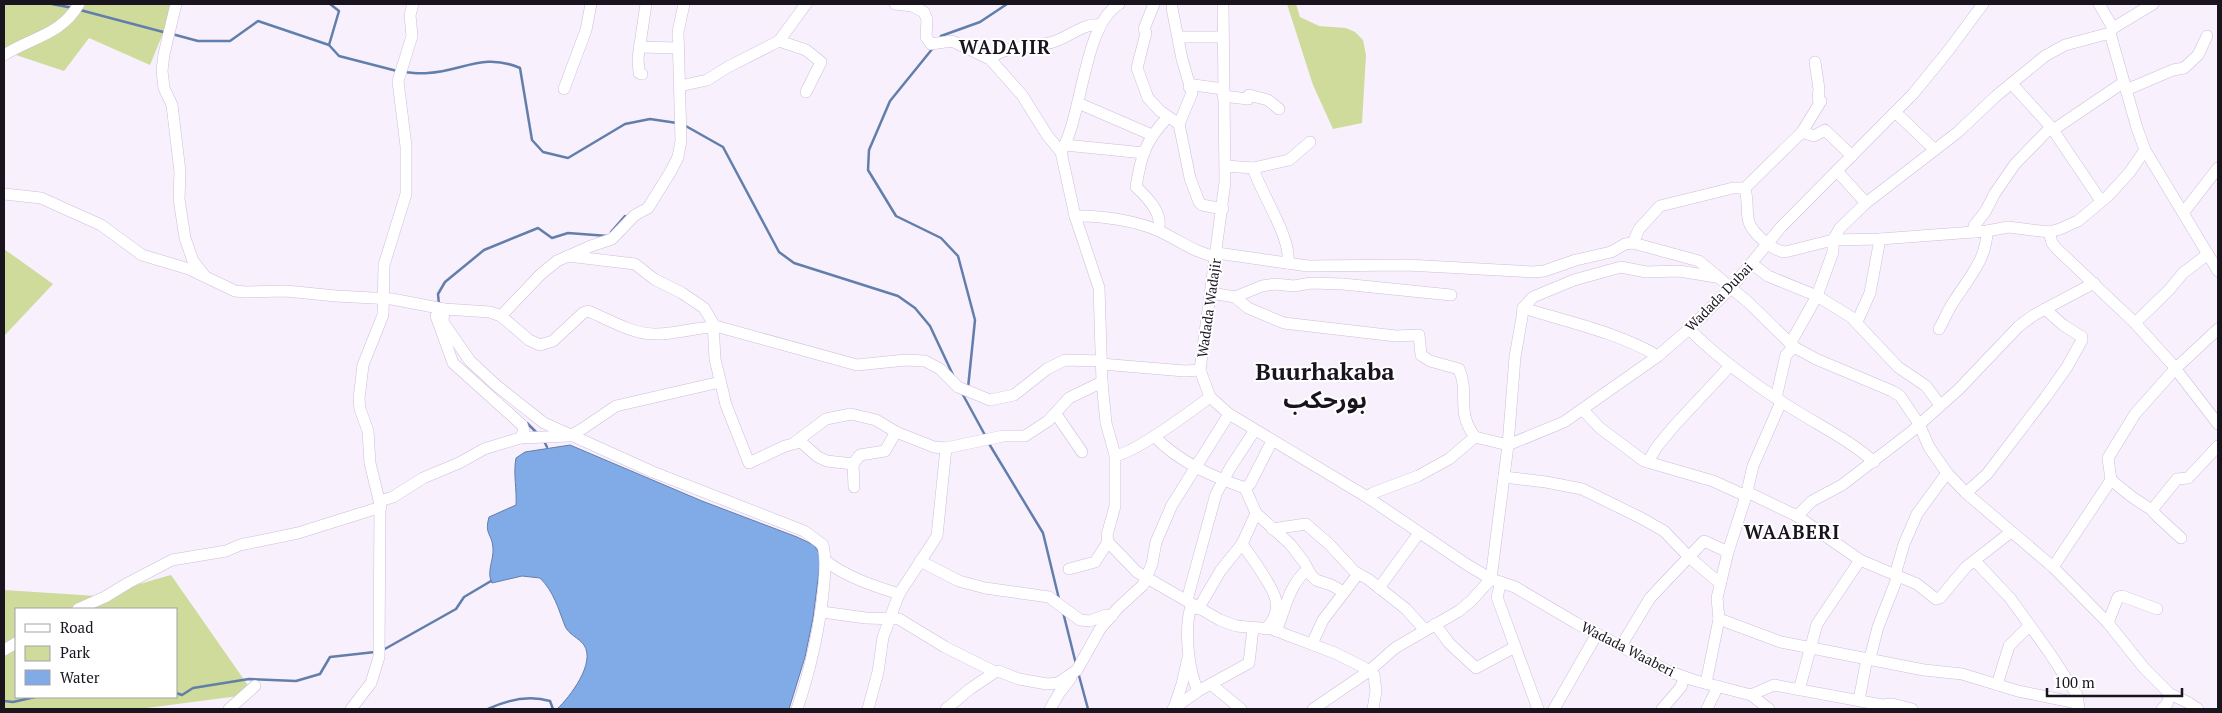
<svg xmlns="http://www.w3.org/2000/svg" width="2222" height="713" viewBox="0 0 2222 713" font-family="'PT Serif','Noto Sans Arabic',serif">
<style>
.green{fill:#cedb9b;fill-rule:evenodd}
.water{fill:#81abe7;stroke:#627eab}
.lines{fill:none;stroke-linecap:round;stroke-linejoin:round}
.stream{stroke:#627eab;stroke-width:2.5}
.minor-casing{stroke:#cfbddb;stroke-width:12}
.minor{stroke:#fff;stroke-width:11}
.labels{text-anchor:middle;stroke-width:4;stroke-linejoin:round;paint-order:stroke}
.street-label{font-size:14px;fill:#1a141f;stroke:#fff}
.district-label{font-size:19px;font-weight:bold;letter-spacing:1px;fill:#1a141f;stroke:#fff}
.town-label{font-size:24px;font-weight:bold;fill:#1a141f;stroke:#fff}
</style>
<rect width="100%" height="100%" fill="#f8f0fd"/>
<g class="green">
<polygon points="4,4 175,4 150,65 89,38 64,71 4,51"/>
<polygon points="1287,4 1296,4 1300,17 1319,26 1346,28 1355,32 1363,40 1366,55 1362,123 1333,129 1313,85"/>
<polygon points="4,249 53,284 4,336"/>
<path d="M171,575l83,119 -115,15h-135v-119l93,6zM16,609h160v88h-160z"/>
</g>
<path class="water" d="M570,445l132,56 95,36 17,8 7,11 -8,62 -8,39 -16,52h-232c13,-12 39,-46 27,-64 -5,-7 -16,-11 -19,-19 -7,-18 -11,-34 -25,-48l-18,-2 -30,7c-6,-11 2,-23 1,-35 -1,-15 -9,-13 -4,-31l27,-12c1,-16 -3,-31 0,-47l9,-6z"/>
<g class="lines">
<g class="stream">
<polyline points="52,4 73,8"/>
<polyline points="80,10 167,33"/>
<polyline points="172,34 198,41 230,41 258,21 329,45 339,56 397,71"/>
<polyline points="939,40 941,36 980,22 1007,4"/>
<polyline points="329,45 339,11 330,4"/>
<polyline points="933,48 890,101 869,150 868,170 896,216 941,238 958,256 975,320 968,388"/>
<path d="M404,72c8,1 16,2 24,1 35,-2 55,-21 92,-5l12,72 11,12 25,6 57,-34 25,-5 27,4"/>
<polyline points="684,125 723,147 779,252 794,263 898,296 915,308 930,326 953,375"/>
<polyline points="611,232 625,216"/>
<polyline points="439,305 438,294 445,282 484,250 538,228 552,238 568,233 608,236"/>
<polyline points="962,393 986,437"/>
<polyline points="527,423 537,433"/>
<polyline points="544,441 547,447"/>
<polyline points="988,442 1043,533 1059,599"/>
<polyline points="1063,612 1076,664"/>
<polyline points="383,650 456,609 464,597 491,581"/>
<polyline points="1078,672 1088,709"/>
<polyline points="176,693 182,695 193,688 249,679 296,681 320,674 330,657 375,652"/>
<polyline points="4,701 13,702 35,697"/>
<path d="M488,709c19,-9 41,-14 62,-8l3,8"/>
</g>
<defs>
<g id="minor">
<polyline points="176,4 164,54 162,71 164,88 172,105 180,172 179,199 185,238 193,261 204,275"/>
<polyline points="895,4 912,6 924,12 927,20 926,37 931,44 952,41 990,59 1022,95 1047,135 1061,152 1075,216 1099,288 1102,382 1106,423 1115,455 1115,506 1107,535 1108,542 1137,572 1147,578 1220,620 1236,626 1272,629 1287,635 1335,653 1363,667 1374,675 1376,691 1373,709"/>
<polyline points="1154,4 1144,29 1146,33 1137,68 1148,98 1160,111 1179,124 1190,178 1199,202 1202,205 1223,209"/>
<polyline points="1223,4 1225,182 1200,370 1210,397 1229,414 1367,497 1466,564 1491,579 1515,587 1576,623 1668,671 1693,680 1751,695 1769,709"/>
<polyline points="2099,4 2113,28"/>
<polyline points="1172,8 1182,59 1192,93 1179,124"/>
<polyline points="2110,33 2137,128 2145,150 2218,271"/>
<polyline points="1179,37 1223,37"/>
<polyline points="779,41 806,50 821,62 806,92"/>
<polyline points="639,47 678,48"/>
<path d="M4,55c28,-18 57,-20 75,-51"/>
<path d="M990,59c14,-14 44,-11 63,-17 15,-4 31,-20 47,-17"/>
<polyline points="642,74 639,73 638,58 646,4"/>
<polyline points="2012,84 2051,127 2101,201"/>
<polyline points="680,86 707,80 728,67 779,41 806,4"/>
<polyline points="1189,87 1194,85 1223,89"/>
<polyline points="564,89 586,30 591,4"/>
<polyline points="2126,90 2173,70 2184,68 2198,55 2207,36"/>
<polyline points="1223,96 1248,99 1249,95 1268,100 1279,109"/>
<polyline points="1078,103 1152,135"/>
<polyline points="1895,112 1935,150"/>
<polyline points="2053,130 2124,82"/>
<polyline points="1802,132 1814,136 1825,130 1852,156"/>
<polyline points="1065,145 1144,153"/>
<path d="M1061,152c22,-37 22,-126 58,-148"/>
<polyline points="1226,166 1253,168 1289,160 1310,142"/>
<path d="M1253,168c9,28 38,68 35,95"/>
<polyline points="1837,171 1866,203"/>
<path d="M1745,188c6,26 -5,33 19,53 7,6 13,10 21,11l48,-12 47,-1 107,-8 21,-4 41,5 11,-3 18,-8 30,-25 21,-23 16,-23"/>
<path d="M4,194l37,4 60,27 41,30 47,14 46,22 10,1 41,-1 50,5 56,3 52,10 46,3 11,4 28,24 11,5 13,-4 30,-28 5,-2c20,8 44,23 66,23 22,1 43,-8 65,-7l138,38 49,-5 19,1 15,8 18,18 32,13 24,-5 33,-26 18,-9 36,1"/>
<polyline points="2183,213 2218,168"/>
<path d="M1075,216c25,-1 62,5 84,15 20,9 36,22 58,26"/>
<path d="M1158,230c6,-16 -11,-33 -22,-43 5,-32 10,-47 32,-70"/>
<polyline points="1974,232 1974,226 1985,212 1995,193 2015,164 2051,127"/>
<polyline points="2049,232 2052,243 2057,249 2135,323 2171,363 2218,424"/>
<polyline points="1633,243 1639,229 1660,206 1733,188 1745,188 1802,132 1821,101 1818,99 1819,89 1815,62"/>
<polyline points="1217,253 1308,266 1407,265 1533,272 1544,271 1576,260 1611,252 1625,244 1633,243 1699,261 1749,303 1794,347 1816,359 1892,391 1900,396 1919,424 1929,447 1947,473 1966,493 2053,567 2108,623 2144,668 2170,694 2189,703 2198,709"/>
<polyline points="568,256 635,264 654,279 682,293 704,308 713,323 715,359 726,405 749,463 785,446 801,442 818,457 827,461 853,464"/>
<polyline points="1752,264 1768,276 1817,296 1851,317 1898,367 1926,386 1940,405"/>
<polyline points="1211,293 1235,297 1262,286 1275,284 1294,286 1311,283 1343,284 1451,295"/>
<path d="M1235,297l13,11 36,15 112,13 23,-1 2,20 9,6 29,8c11,26 -4,41 16,68"/>
<path d="M1523,308c45,14 94,24 135,48"/>
<path d="M444,309l-1,13 27,39 27,25 47,37 109,49 151,59 19,14c3,14 2,24 1,38 -4,44 -13,85 -27,126"/>
<polyline points="501,316 541,274 557,261 591,246 612,239 635,215 648,208 671,171 678,157 681,141 678,32 684,4"/>
<polyline points="1857,322 1870,293 1880,239"/>
<polyline points="2135,323 2169,290 2183,273 2208,254"/>
<path d="M1689,329c32,32 70,59 109,83 26,16 54,30 76,50"/>
<path d="M1939,329c5,-9 9,-19 15,-28 14,-22 33,-42 33,-70"/>
<polyline points="1790,344 1817,296 1833,252 1833,240 1840,228 1866,203 1958,132 1996,96 2045,56 2065,45 2110,33 2113,28 2153,4"/>
<polyline points="1101,364 1185,371 1200,370"/>
<polyline points="1776,398 1786,355 1794,347"/>
<polyline points="1583,410 1600,428 1644,461 1713,481 1746,496"/>
<polyline points="1056,414 1082,452"/>
<path d="M1154,436c25,26 57,40 91,52l11,25 34,31 14,18 7,13 5,5 15,5 13,7"/>
<polyline points="520,438 569,436 582,429 616,406 720,382"/>
<polyline points="794,443 826,419 851,414 876,420 896,432 934,447 946,448 1003,436 1025,436 1048,421 1069,398 1102,382"/>
<path d="M1115,455c16,1 79,-46 95,-58"/>
<polyline points="1648,462 1656,448 1674,426 1730,366"/>
<polyline points="1504,477 1546,482 1582,489 1641,518 1664,531 1689,557 1716,580 1721,581"/>
<polyline points="2111,480 2132,497 2152,510 2156,515 2181,538"/>
<polyline points="854,487 853,464 860,455 885,451 896,432"/>
<polyline points="1245,488 1250,484 1272,441"/>
<polyline points="1747,492 1797,516 1860,560 1917,584 1936,599 1940,598 1966,567 2011,532"/>
<polyline points="1966,493 1987,474 2045,398 2067,367 2082,340 2082,337 2063,325 2045,309"/>
<polyline points="1367,497 1373,493 1418,476 1449,459 1475,437 1508,445 1515,357 1522,317 1523,308 1533,297 1574,280 1621,267 1646,272 1679,271 1716,277"/>
<polyline points="380,501 393,497 423,478 459,463 484,449 520,438 524,431 522,425 453,363 436,316"/>
<polyline points="2152,510 2177,479 2188,478 2218,446"/>
<polyline points="1797,516 1812,501 1842,485 1911,432 1959,389 2019,326 2034,315 2094,283"/>
<polyline points="1272,529 1306,524 1329,544 1355,572 1368,579 1406,609 1424,629"/>
<path d="M1242,544c8,11 33,46 34,57 2,11 -3,22 -11,28"/>
<path d="M826,561c20,16 48,25 73,33"/>
<polyline points="920,561 959,581 985,588 1049,597 1080,620 1090,621 1106,615 1112,616"/>
<polyline points="1976,562 2010,598 2049,652 2077,695 2079,708"/>
<polyline points="2053,567 2111,480 2108,458 2135,414 2175,369 2218,329"/>
<polyline points="1069,569 1095,562 1108,542"/>
<polyline points="1895,575 1904,544 1917,514 1947,473"/>
<polyline points="1491,579 1508,445 1564,422 1658,356 1689,329 1731,288 1781,227 1913,94 1948,51 1983,4"/>
<polyline points="1501,582 1497,597 1538,709"/>
<polyline points="1379,588 1419,533"/>
<polyline points="1187,600 1216,494 1230,468 1255,430"/>
<path d="M1191,606c-7,23 -3,63 7,85"/>
<polyline points="78,609 105,597 128,583 172,560 226,551 240,545 298,533 381,507"/>
<polyline points="1198,609 1221,570 1242,544 1256,513"/>
<polyline points="822,612 866,618 899,619 945,647 995,672 998,671 1019,679 1047,684 1058,683 1077,670 1100,629 1118,608 1143,585 1152,564 1156,542 1172,505 1229,414"/>
<polyline points="1719,619 1781,642 1924,670 1962,674 2018,691 2077,703"/>
<polyline points="2108,623 2118,597 2122,596 2157,609"/>
<polyline points="1435,624 1449,643 1476,668 1515,647"/>
<path d="M1276,631c9,-21 13,-46 31,-61"/>
<polyline points="1312,644 1323,620 1358,574"/>
<polyline points="1621,646 1650,598 1704,541 1728,552"/>
<polyline points="4,650 16,643"/>
<polyline points="1870,658 1878,627 1898,576"/>
<polyline points="1706,683 1719,619 1717,598 1728,552 1746,496 1753,466 1781,402"/>
<polyline points="1212,685 1241,709"/>
<polyline points="1997,685 2009,646 2029,626"/>
<polyline points="1799,690 1817,624 1860,560"/>
<polyline points="1751,695 1774,685 1882,705 1892,704 1912,709"/>
<polyline points="1859,700 1867,658"/>
<polyline points="1174,708 1182,684 1188,658"/>
<polyline points="229,709 255,686"/>
<polyline points="351,709 371,683 379,657 380,504 370,463 368,431 360,409 359,399 363,365 383,315 384,265 406,194 406,146 398,81 412,36 410,15 413,4"/>
<polyline points="868,709 878,672 883,637 899,594 937,536 946,448"/>
<polyline points="946,709 970,689 995,672"/>
<polyline points="1050,709 1060,692 1071,678"/>
<polyline points="1173,709 1198,691 1249,663 1253,628"/>
<polyline points="1313,709 1369,671 1395,648 1459,611 1471,601 1491,579"/>
<polyline points="1554,709 1597,634"/>
<polyline points="1662,709 1681,687 1684,677"/>
<polyline points="1707,709 1718,686"/>
<polyline points="2162,709 2167,704 2170,694"/>
</g>
</defs>
<use href="#minor" class="minor-casing"/>
<use href="#minor" class="minor"/>
</g>
<g class="labels">
<g class="street-label">
<text transform="translate(1719 297) rotate(-46)" y="5">Wadada Dubai</text>
<text transform="translate(1209 308) rotate(-82)" y="5">Wadada Wadajir</text>
<text transform="translate(1628 649) rotate(27)" y="5">Wadada Waaberi</text>
</g>
<g class="district-label">
<text x="1005" y="54">WADAJIR</text>
<text x="1792" y="539">WAABERI</text>
</g>
<g class="town-label">
<text x="1325" y="380">Buurhakaba<tspan x="1325" dy="28">بورحكب</tspan></text>
</g>
</g>
<rect width="2222" height="713" fill="none" stroke="#1a141f" stroke-width="10"/>
<rect x="15" y="608" width="162" height="90" fill="#ffffff" stroke="#a3a1a5"/>
<rect x="25" y="624" width="25" height="8" fill="#ffffff" stroke="#a3a1a5"/>
<text x="60" y="633" font-size="15" fill="#1a141f">Road</text>
<rect x="25" y="646" width="25" height="15" fill="#cedb9b" stroke="#a3a1a5"/>
<text x="60" y="658" font-size="15" fill="#1a141f">Park</text>
<rect x="25" y="670" width="25" height="15" fill="#81abe7" stroke="#a3a1a5"/>
<text x="60" y="683" font-size="15" fill="#1a141f">Water</text>
<path d="M2047 688v8h135v-8" fill="none" stroke="#1a141f" stroke-width="2.5"/>
<text x="2054" y="688" font-size="15" fill="#1a141f" stroke="#ffffff" stroke-width="4" paint-order="stroke">100 m</text>
</svg>
